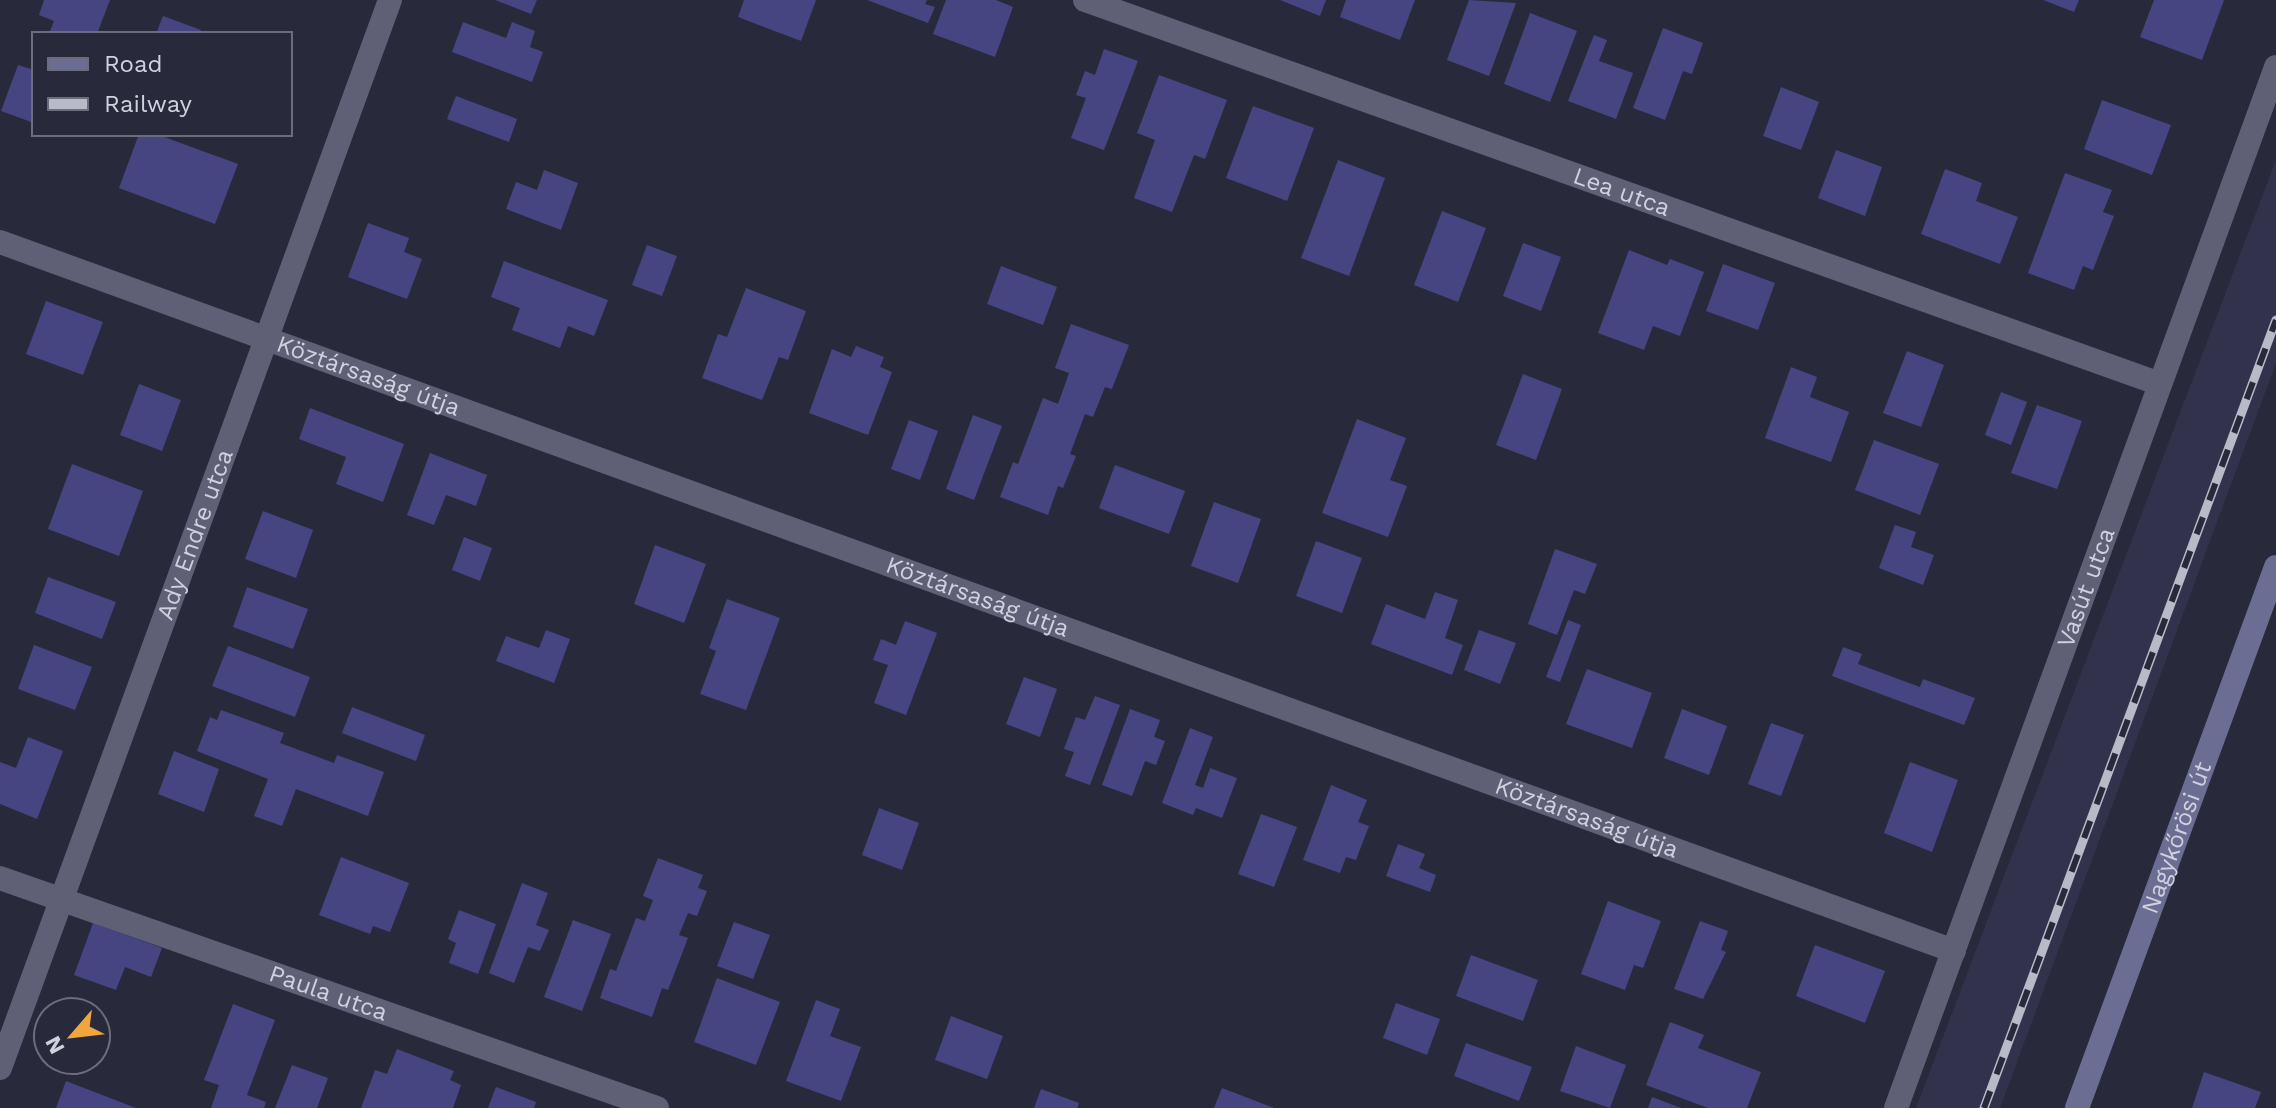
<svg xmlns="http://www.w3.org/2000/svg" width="2276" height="1108" viewBox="0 0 2276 1108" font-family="'Work Sans',sans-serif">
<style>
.built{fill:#32324c}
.building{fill:#474581}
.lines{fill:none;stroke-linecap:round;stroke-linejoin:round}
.street{stroke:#5f6076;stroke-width:24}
.secondary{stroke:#6c6d92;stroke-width:24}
.rail-casing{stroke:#b9bac8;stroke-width:9}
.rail{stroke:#29293c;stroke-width:6;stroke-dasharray:18;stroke-linecap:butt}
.labels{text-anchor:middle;stroke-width:6;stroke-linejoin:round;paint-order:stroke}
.street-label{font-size:24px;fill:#d0d1de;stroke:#29293c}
</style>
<rect width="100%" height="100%" fill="#29293c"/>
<polygon class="built" points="2276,160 2276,363 2000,1108 1916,1108"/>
<g class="building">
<polygon points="44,0 110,0 97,34 49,34 54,21 39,15"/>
<polygon points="495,0 537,0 531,14"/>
<polygon points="744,0 816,0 801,41 738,17"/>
<polygon points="867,0 927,0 925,4 935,7 928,23"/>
<polygon points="946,0 996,0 1013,7 995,57 933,34"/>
<polygon points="1280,0 1326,0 1320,16"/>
<polygon points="1346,0 1415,0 1400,40 1340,17"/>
<polygon points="1469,0 1516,3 1489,76 1447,60"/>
<polygon points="2043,0 2079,0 2074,12"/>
<polygon points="2154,0 2224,0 2202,60 2140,37"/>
<polygon points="1530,13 1577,31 1550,102 1504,84"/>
<polygon points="163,16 201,30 199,34 156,34"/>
<polygon points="463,22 506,38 512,22 535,31 530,47 543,52 532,82 452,52"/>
<polygon points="1663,28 1703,43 1692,74 1683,71 1665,120 1633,108"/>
<polygon points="1594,35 1607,40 1599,61 1633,73 1616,119 1568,101"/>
<polygon points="1104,49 1138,61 1104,150 1071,138 1086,98 1076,95 1085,71 1095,75"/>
<polygon points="18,65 34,70 34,123 1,111"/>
<polygon points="1159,75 1227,100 1205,159 1194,155 1172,212 1134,198 1155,140 1137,133"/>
<polygon points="1781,87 1819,102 1801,150 1763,136"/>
<polygon points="456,96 517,119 509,142 447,119"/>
<polygon points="2102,100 2171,125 2152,175 2084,149"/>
<polygon points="1253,106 1314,128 1287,201 1226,178"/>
<polygon points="139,134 156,134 238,164 215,224 119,188"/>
<polygon points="1836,150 1882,167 1865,216 1818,198"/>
<polygon points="1338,160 1385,178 1349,276 1301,258"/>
<polygon points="1945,169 1982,183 1976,201 2018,217 2000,264 1921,234"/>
<polygon points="544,170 578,183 561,230 506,209 516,182 537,190"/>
<polygon points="2065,173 2112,190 2103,212 2114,216 2093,270 2083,266 2074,290 2028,273"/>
<polygon points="1442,211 1486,228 1458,302 1414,285"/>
<polygon points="368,223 409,238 404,252 422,259 407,299 348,277"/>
<polygon points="1523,243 1561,257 1541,311 1503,296"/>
<polygon points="647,245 677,256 662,296 632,285"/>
<polygon points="1629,250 1667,265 1670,259 1704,272 1680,336 1653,326 1644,350 1598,333"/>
<polygon points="504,261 608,300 594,336 568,326 560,348 512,330 520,308 491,297"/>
<polygon points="1723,264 1775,283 1758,330 1706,311"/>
<polygon points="1001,266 1057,287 1043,325 987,304"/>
<polygon points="746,288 806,311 788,360 779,357 762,400 702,378 718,334 727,337"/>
<polygon points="46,301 103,322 83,375 26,354"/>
<polygon points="1071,324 1129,345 1112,389 1105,387 1093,417 1085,414 1070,454 1076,456 1063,488 1058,486 1048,515 1000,497 1013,462 1018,464 1043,398 1058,404 1069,373 1055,368"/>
<polygon points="856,346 884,357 880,367 892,372 868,435 809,413 832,349 851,357"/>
<polygon points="1907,351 1944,365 1921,427 1883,413"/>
<polygon points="1791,367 1817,377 1810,397 1849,412 1831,462 1765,438"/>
<polygon points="1523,374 1562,389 1536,460 1496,445"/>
<polygon points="139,384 181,400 162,451 120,435"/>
<polygon points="2001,392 2027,402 2011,445 1985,435"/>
<polygon points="2037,405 2082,421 2057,489 2011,473"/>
<polygon points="310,408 404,444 383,502 336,484 346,457 299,439"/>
<polygon points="973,415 1002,426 974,500 946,489"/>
<polygon points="1357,419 1406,438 1390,480 1407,486 1388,537 1322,513"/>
<polygon points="909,420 938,431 920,480 891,469"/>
<polygon points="1874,440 1939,464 1920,515 1855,490"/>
<polygon points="430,453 487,475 476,506 446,495 434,525 407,515"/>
<polygon points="72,464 143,491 119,556 48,529"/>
<polygon points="1115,465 1185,491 1169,534 1099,508"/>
<polygon points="1214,502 1261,519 1238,583 1191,566"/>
<polygon points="263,511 313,530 296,578 245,559"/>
<polygon points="1895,525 1916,532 1911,547 1934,555 1923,585 1879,568"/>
<polygon points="464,537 492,548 480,581 452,570"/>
<polygon points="1316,541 1362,558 1342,613 1296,596"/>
<polygon points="655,545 706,564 684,623 634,604"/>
<polygon points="1555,549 1597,564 1585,594 1574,590 1557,635 1528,624"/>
<polygon points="48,577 116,602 102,639 35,613"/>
<polygon points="247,587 308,609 293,649 233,627"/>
<polygon points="1435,592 1458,600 1445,638 1463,645 1452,675 1371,644 1386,604 1425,619"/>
<polygon points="727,599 780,618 746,710 700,694 716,651 709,648"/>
<polygon points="1568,620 1581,625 1560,682 1546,677"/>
<polygon points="905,621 937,633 906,715 874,703 888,665 873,660 881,639 896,645"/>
<polygon points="546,630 570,639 554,683 496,661 506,636 539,648"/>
<polygon points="1479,630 1516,643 1500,684 1464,670"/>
<polygon points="34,645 92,667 75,710 18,689"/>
<polygon points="228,646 310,677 295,717 212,686"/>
<polygon points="1843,647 1862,654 1858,664 1920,687 1923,679 1975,698 1964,725 1832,676"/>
<polygon points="1587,669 1652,693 1632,748 1566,724"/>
<polygon points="1024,677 1057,689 1040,737 1006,724"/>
<polygon points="1095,696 1120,705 1090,785 1065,776 1074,752 1064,749 1076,717 1085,720"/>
<polygon points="352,707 425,735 416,761 342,733"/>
<polygon points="1130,709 1160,720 1154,737 1165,741 1156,765 1145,761 1132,796 1102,785"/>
<polygon points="1682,709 1727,726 1709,775 1664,758"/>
<polygon points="221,710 284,733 280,743 334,763 337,755 384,772 368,816 296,789 282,826 254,816 268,779 197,751 210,717 217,720"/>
<polygon points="1771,723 1804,735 1781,796 1748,784"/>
<polygon points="1190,728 1213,737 1195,785 1203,788 1210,768 1237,778 1222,818 1196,808 1193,815 1162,803"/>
<polygon points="28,737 63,751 37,819 0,804 0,762 16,768"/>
<polygon points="174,751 219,769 204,812 158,794"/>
<polygon points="1910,762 1958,780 1932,852 1884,833"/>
<polygon points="1331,785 1367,800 1358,822 1369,826 1356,860 1346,857 1340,873 1303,860"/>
<polygon points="879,808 919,823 902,870 862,855"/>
<polygon points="1261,814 1297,827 1274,887 1238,874"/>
<polygon points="1398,844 1425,854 1419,868 1436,875 1430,892 1386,876"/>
<polygon points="341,857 409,883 390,932 373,926 370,934 319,915"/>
<polygon points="658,858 703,875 698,888 707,891 697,916 688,913 679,935 688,938 668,990 662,988 652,1017 600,998 610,969 616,971 636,918 645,921 653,900 643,896"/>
<polygon points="522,883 548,893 536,925 549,930 540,951 528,947 514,983 489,973"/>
<polygon points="1608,901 1661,921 1643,968 1634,965 1625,990 1581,974"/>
<polygon points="459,910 496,924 478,974 449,963 456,943 448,939"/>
<polygon points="573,920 611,934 582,1011 544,997"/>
<polygon points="1700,921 1728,931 1721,950 1726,952 1703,999 1674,989"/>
<polygon points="734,922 770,935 753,979 717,966"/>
<polygon points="93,923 162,948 151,977 125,967 116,990 74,975"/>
<polygon points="1815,945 1885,971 1865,1023 1796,996"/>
<polygon points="1471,955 1538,980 1523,1021 1456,996"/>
<polygon points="717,978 780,1002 756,1065 694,1042"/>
<polygon points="816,1000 840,1009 830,1036 861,1047 841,1101 786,1081"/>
<polygon points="1396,1003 1440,1019 1427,1055 1383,1038"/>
<polygon points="233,1004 275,1020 247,1095 266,1102 264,1108 211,1108 219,1085 204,1080"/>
<polygon points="951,1016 1003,1036 987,1079 935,1060"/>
<polygon points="1670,1022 1704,1035 1698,1048 1761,1072 1747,1108 1708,1108 1646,1085"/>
<polygon points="1466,1043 1532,1067 1519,1101 1454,1076"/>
<polygon points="1576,1046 1626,1065 1610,1108 1560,1091"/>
<polygon points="397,1049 454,1071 450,1080 461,1085 453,1108 361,1108 375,1070 387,1074"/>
<polygon points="292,1065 328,1078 317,1108 275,1108"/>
<polygon points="2204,1072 2261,1092 2255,1108 2192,1108"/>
<polygon points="66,1081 136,1108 56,1108"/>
<polygon points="496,1087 536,1102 534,1108 488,1108"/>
<polygon points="1222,1088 1274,1108 1214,1108"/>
<polygon points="1041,1089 1079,1103 1077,1108 1034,1108"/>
<polygon points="1652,1097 1681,1108 1648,1108"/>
</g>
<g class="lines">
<g class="street">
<path id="s1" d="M1085,0l1075,384"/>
<path id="s2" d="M0,242l1954,709"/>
<path id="s3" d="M0,878l657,230"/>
<path id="s4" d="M0,1068l390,-1068"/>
<path id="s5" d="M1896,1108l380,-1041"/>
</g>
<path class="secondary" id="s6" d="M2077,1108l199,-541"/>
<defs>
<polyline id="rail" points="1984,1108 2276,320"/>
</defs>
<use href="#rail" class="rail-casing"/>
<use href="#rail" class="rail"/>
</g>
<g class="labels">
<g class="street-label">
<text dy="8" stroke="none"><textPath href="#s1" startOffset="570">Lea utca</textPath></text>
<text dy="8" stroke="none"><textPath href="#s2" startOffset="392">Köztársaság útja</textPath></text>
<text dy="8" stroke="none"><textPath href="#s4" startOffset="568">Ady Endre utca</textPath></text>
<text dy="8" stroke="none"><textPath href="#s5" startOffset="554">Vasút utca</textPath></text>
<text dy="8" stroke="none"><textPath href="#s2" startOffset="1040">Köztársaság útja</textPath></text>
<text dy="8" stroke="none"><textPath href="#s2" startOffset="1688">Köztársaság útja</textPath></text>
<text dy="8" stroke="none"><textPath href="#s6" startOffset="288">Nagykőrösi út</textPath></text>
<text dy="8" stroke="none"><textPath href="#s3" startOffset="348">Paula utca</textPath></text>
</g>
</g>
<rect x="32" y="32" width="260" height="104" fill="#29293c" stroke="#6c6c7d" stroke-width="2"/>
<rect x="48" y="58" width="40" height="12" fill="#6c6d92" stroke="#6c6c7d" stroke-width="2"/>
<text x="104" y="72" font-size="24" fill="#d0d1de">Road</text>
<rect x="48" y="98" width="40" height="12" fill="#b9bac8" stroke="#6c6c7d" stroke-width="2"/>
<text x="104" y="112" font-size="24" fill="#d0d1de">Railway</text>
<g transform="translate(72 1036) rotate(242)"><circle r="38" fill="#29293c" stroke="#6c6c7d" stroke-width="2"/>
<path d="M0-6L14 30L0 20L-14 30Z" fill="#efa73d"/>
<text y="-12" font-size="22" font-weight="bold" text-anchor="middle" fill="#d0d1de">N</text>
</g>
</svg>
